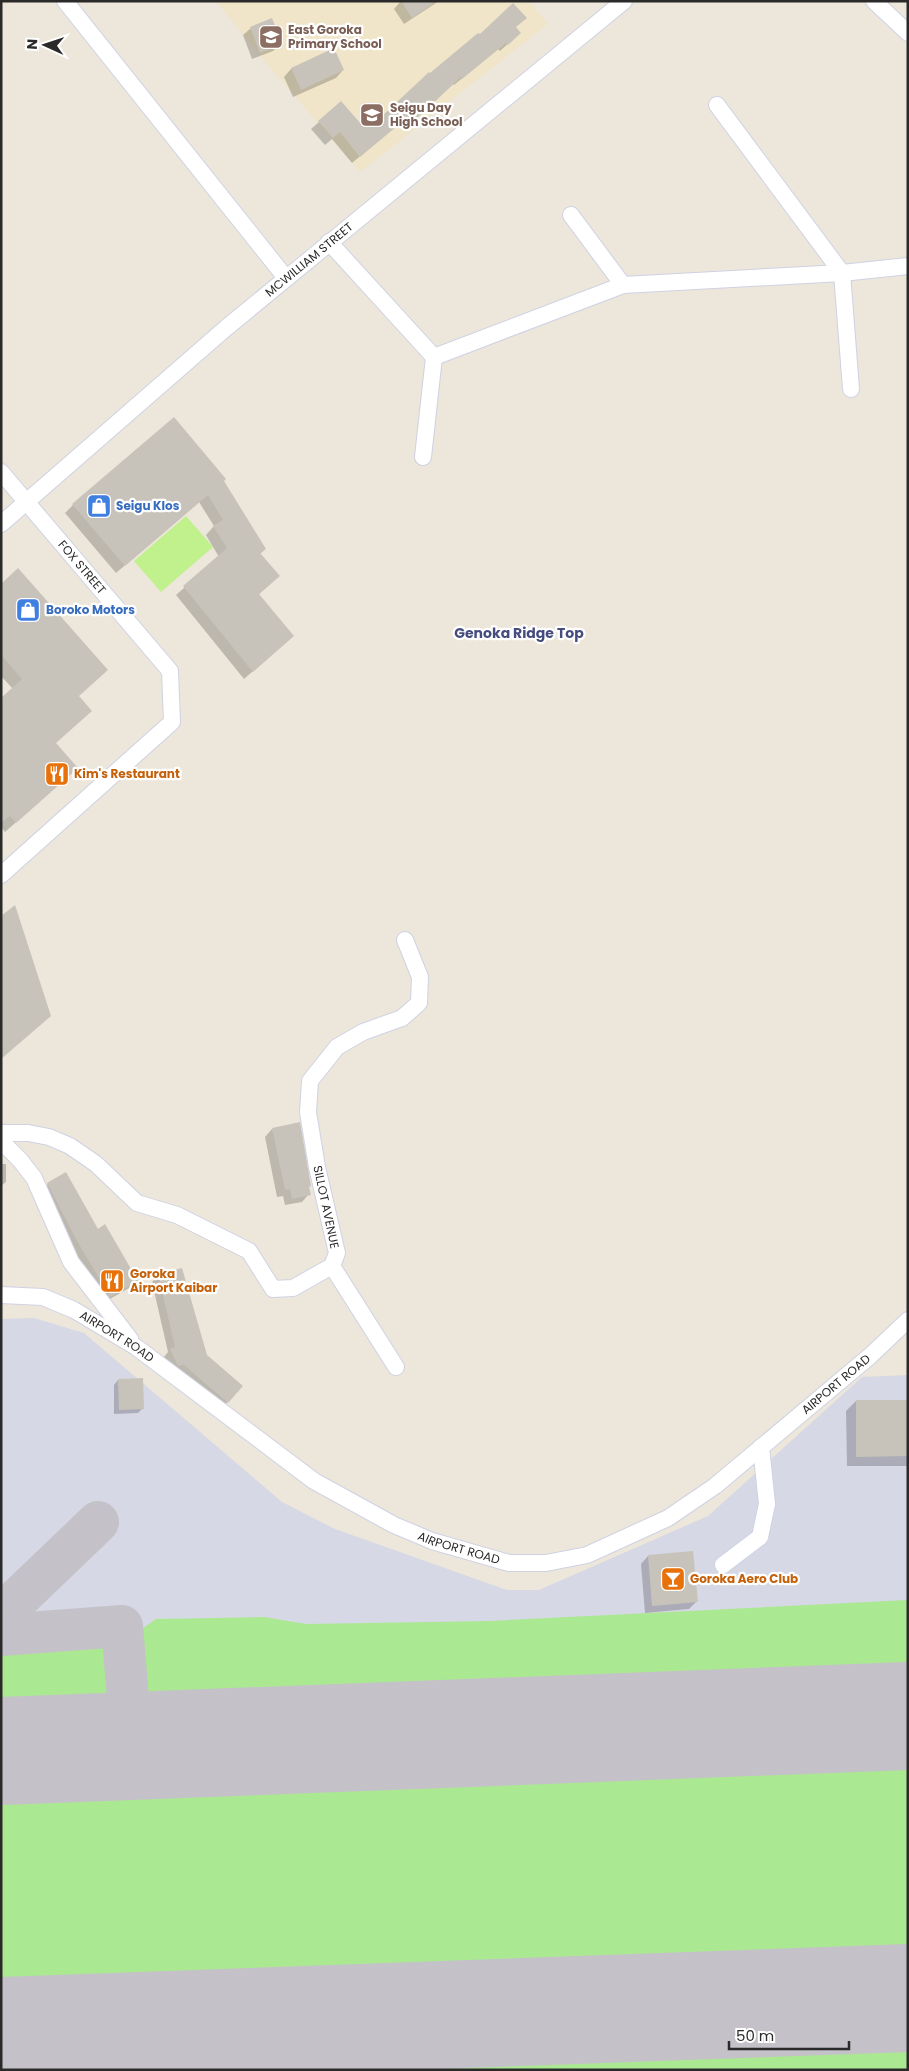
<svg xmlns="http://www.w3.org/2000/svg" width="909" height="2071" viewBox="0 0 909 2071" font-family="Poppins,sans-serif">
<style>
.education{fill:#f0e5c8}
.airport{fill:#d6d8e5}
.green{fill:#abe892}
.pitch{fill:#c1f18d}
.shadow{fill:#0003}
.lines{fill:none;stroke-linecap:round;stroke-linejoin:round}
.taxiway{stroke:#c4c2c8;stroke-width:42}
.runway{stroke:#c4c2c8;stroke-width:108}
.building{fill:#c8c3ba}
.minor-casing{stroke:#cfd2e4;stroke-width:18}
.minor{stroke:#fff;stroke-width:16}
.labels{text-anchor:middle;stroke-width:4.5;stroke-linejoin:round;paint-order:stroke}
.education-label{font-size:12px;font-weight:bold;fill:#785e54;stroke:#fff;text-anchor:start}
.street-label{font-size:12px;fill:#2a2a2a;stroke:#fff}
.shop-label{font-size:12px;font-weight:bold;fill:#366cbe;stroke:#fff;text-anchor:start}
.food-label{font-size:12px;font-weight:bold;fill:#c56008;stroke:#fff;text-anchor:start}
.neighbourhood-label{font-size:14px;font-weight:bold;fill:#464d7e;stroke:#fff}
</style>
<rect width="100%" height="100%" fill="#ede6da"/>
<polygon class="education" points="216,1 529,1 548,24 360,172 263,59"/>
<polygon class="airport" points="34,1318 84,1333 282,1502 335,1529 507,1590 539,1590 708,1516 862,1377 908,1375 908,2070 1,2070 1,1319"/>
<g class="green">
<polygon points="908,1600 908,1695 178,1727 161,1723 145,1709 138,1649 142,1629 156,1619 264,1617 306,1624 490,1621"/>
<polygon points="111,1639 115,1646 118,1705 115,1726 103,1731 1,1734 1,1644"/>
<polygon points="908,1740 908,1970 1,2000 1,1769"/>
<polygon points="908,2039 908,2070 44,2070"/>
</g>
<polygon class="pitch" points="186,516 213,547 161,592 134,561"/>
<g class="shadow">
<polygon points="401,1 439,1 404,24 394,9"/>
<polygon points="251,28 280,44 273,51 252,59 243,35"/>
<polygon points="515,28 512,40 500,51 498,49 454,85 453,84 406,127 401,122 352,163 332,139 325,145 311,129 319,122 360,126 382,117 430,75"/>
<polygon points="334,50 343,70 336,78 293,97 284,77 291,69"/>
<polygon points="223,481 265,549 260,554 279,576 258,595 285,643 244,679 176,595 219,557 206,535 214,526 199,502 116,573 65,513 73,505"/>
<polygon points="1,585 77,697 55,744 66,778 5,832 1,827 1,699 13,689 1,676"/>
<polygon points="272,1129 308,1188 309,1194 302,1202 285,1205 283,1196 277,1197 265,1137"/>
<polygon points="1,1164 6,1164 6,1182 1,1186"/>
<polygon points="48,1184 97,1231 136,1281 129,1288 103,1303 41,1191"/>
<polygon points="159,1275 206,1355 242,1386 221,1409 171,1372 164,1357 168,1352 152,1282"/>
<polygon points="118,1380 142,1409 138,1413 114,1414 114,1385"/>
<polygon points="856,1401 908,1401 908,1466 847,1466 846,1411"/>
<polygon points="648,1556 696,1602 689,1609 645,1613 641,1564"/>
</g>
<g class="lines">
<g class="taxiway">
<polyline points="1,1615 98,1522"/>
<polyline points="1,1635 122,1626 132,1747"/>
</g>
<g class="runway">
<polyline points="1,1751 908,1716"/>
<polyline points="1,2031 908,1998"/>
</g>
</g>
<g class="building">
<polygon points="401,1 437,1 412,18"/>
<polygon points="513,3 527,18 516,27 521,33 508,45 506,43 462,79 461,77 414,121 409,116 360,157 340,132 333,138 318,121 341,101 361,124 378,110 383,115 429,72 430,73 478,33 480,34"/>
<polygon points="272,18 282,44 260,53 250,27"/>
<polygon points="334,48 344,70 301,90 291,68"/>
<polygon points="174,417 226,479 224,481 266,549 260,553 280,576 259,594 294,636 253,672 183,586 227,548 213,526 223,520 208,495 125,566 72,504"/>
<polygon points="18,568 108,670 79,696 92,711 56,743 78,768 16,823 10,816 1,823 1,698 22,679 1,655 1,584"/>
<polygon points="15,905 51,1016 1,1059 1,916"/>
<polygon points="300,1122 311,1186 309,1187 311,1195 292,1199 290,1189 285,1190 272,1128"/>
<polygon points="66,1172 98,1229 105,1224 138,1281 110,1297 77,1241 47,1183"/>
<polygon points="182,1268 207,1355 243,1386 228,1403 184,1365 178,1366 170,1349 175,1347 158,1274"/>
<polygon points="143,1378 144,1409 119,1410 118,1379"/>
<polygon points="856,1400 908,1400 908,1456 856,1457"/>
<polygon points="693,1551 698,1602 652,1606 648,1555"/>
</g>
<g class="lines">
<defs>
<g id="minor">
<polyline points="65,1 286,278"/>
<polyline points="874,1 908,33"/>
<polyline points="717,105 842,273 851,389"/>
<polyline points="571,215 623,285"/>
<polyline points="329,242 434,357 623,285 842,273 908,266"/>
<polyline points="423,457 434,357"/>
<path id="s1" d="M1,472l169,199 2,51 -171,153"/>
<path id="s2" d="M1,524l225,-196 398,-327"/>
<polyline points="1,1133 28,1133 49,1137 70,1146 96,1164 137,1203 177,1215 249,1251 273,1289 293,1288 332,1266 337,1253 317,1167 308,1112 310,1081 337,1047 363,1032 402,1018 419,1003 420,977 405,940"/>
<polyline points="1,1141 20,1160 34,1178 71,1262 130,1339"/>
<polyline points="332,1266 396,1367"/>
<path id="s3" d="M1,1295l42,2 31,13 62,37 178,134 80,44 38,16 77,22h37l41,-8 81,-37 47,-32 155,-130 38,-36"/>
<polyline points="723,1565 760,1537 767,1504 761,1447"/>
</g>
</defs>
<use href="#minor" class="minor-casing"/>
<use href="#minor" class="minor"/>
</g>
<defs>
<symbol id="school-square" viewBox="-11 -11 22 22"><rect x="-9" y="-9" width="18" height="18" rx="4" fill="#8d6e63" stroke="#fff"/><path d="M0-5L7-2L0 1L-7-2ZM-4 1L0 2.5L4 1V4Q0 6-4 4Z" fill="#fff"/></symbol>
<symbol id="shop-square" viewBox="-11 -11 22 22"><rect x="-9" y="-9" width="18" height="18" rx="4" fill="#3f7fe0" stroke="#fff"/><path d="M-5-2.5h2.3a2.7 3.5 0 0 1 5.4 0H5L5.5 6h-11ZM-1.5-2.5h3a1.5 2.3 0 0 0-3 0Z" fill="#fff"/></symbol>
<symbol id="restaurant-square" viewBox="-11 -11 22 22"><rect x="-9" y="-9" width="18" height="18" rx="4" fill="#e8710a" stroke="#fff"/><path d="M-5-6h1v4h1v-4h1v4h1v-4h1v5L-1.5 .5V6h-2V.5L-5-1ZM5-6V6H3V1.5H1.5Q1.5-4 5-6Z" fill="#fff"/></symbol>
<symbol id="bar-square" viewBox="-11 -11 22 22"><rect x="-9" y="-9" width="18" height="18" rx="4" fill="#e8710a" stroke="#fff"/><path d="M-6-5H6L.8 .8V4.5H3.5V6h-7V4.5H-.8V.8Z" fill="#fff"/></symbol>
</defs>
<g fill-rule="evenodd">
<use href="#school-square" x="257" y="23" width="28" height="28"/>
<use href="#school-square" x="358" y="101" width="28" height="28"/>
<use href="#shop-square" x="85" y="492" width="28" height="28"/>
<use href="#shop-square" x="14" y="596" width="28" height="28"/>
<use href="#restaurant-square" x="43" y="760" width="28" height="28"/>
<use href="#restaurant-square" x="98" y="1267" width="28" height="28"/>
<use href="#bar-square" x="659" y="1565" width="28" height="28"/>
</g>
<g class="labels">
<g class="education-label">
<text x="288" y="34">East Goroka<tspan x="288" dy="14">Primary School</tspan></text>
<text x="390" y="112">Seigu Day<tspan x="390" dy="14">High School</tspan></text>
</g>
<g class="street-label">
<text dy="4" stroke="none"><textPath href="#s2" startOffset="406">MCWILLIAM STREET</textPath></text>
<text dy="4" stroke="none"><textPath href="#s1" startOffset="125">FOX STREET</textPath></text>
<text transform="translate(326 1207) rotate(78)" y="4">SILLOT AVENUE</text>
<text dy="4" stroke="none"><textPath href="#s3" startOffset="126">AIRPORT ROAD</textPath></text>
<text dy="4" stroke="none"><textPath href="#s3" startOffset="966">AIRPORT ROAD</textPath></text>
<text dy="4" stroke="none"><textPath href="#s3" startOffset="531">AIRPORT ROAD</textPath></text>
</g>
<g class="shop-label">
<text x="116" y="510">Seigu Klos</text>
<text x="46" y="614">Boroko Motors</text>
</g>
<g class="food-label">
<text x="74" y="778">Kim's Restaurant</text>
<text x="130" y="1278">Goroka<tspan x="130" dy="14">Airport Kaibar</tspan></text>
<text x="690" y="1583">Goroka Aero Club</text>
</g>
<g class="neighbourhood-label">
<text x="519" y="638">Genoka Ridge Top</text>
</g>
</g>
<rect width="909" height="2071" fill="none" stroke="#2a2a2a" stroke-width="5"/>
<g transform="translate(45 45) rotate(273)" stroke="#ffffff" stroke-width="4" paint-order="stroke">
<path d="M0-4L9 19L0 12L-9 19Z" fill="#2a2a2a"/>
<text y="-8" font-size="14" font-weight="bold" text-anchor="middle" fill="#2a2a2a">N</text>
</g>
<path d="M729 2041v8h120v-8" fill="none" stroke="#2a2a2a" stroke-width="2.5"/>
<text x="736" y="2041" font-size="15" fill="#2a2a2a" stroke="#ffffff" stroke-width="4" paint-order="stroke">50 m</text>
</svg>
